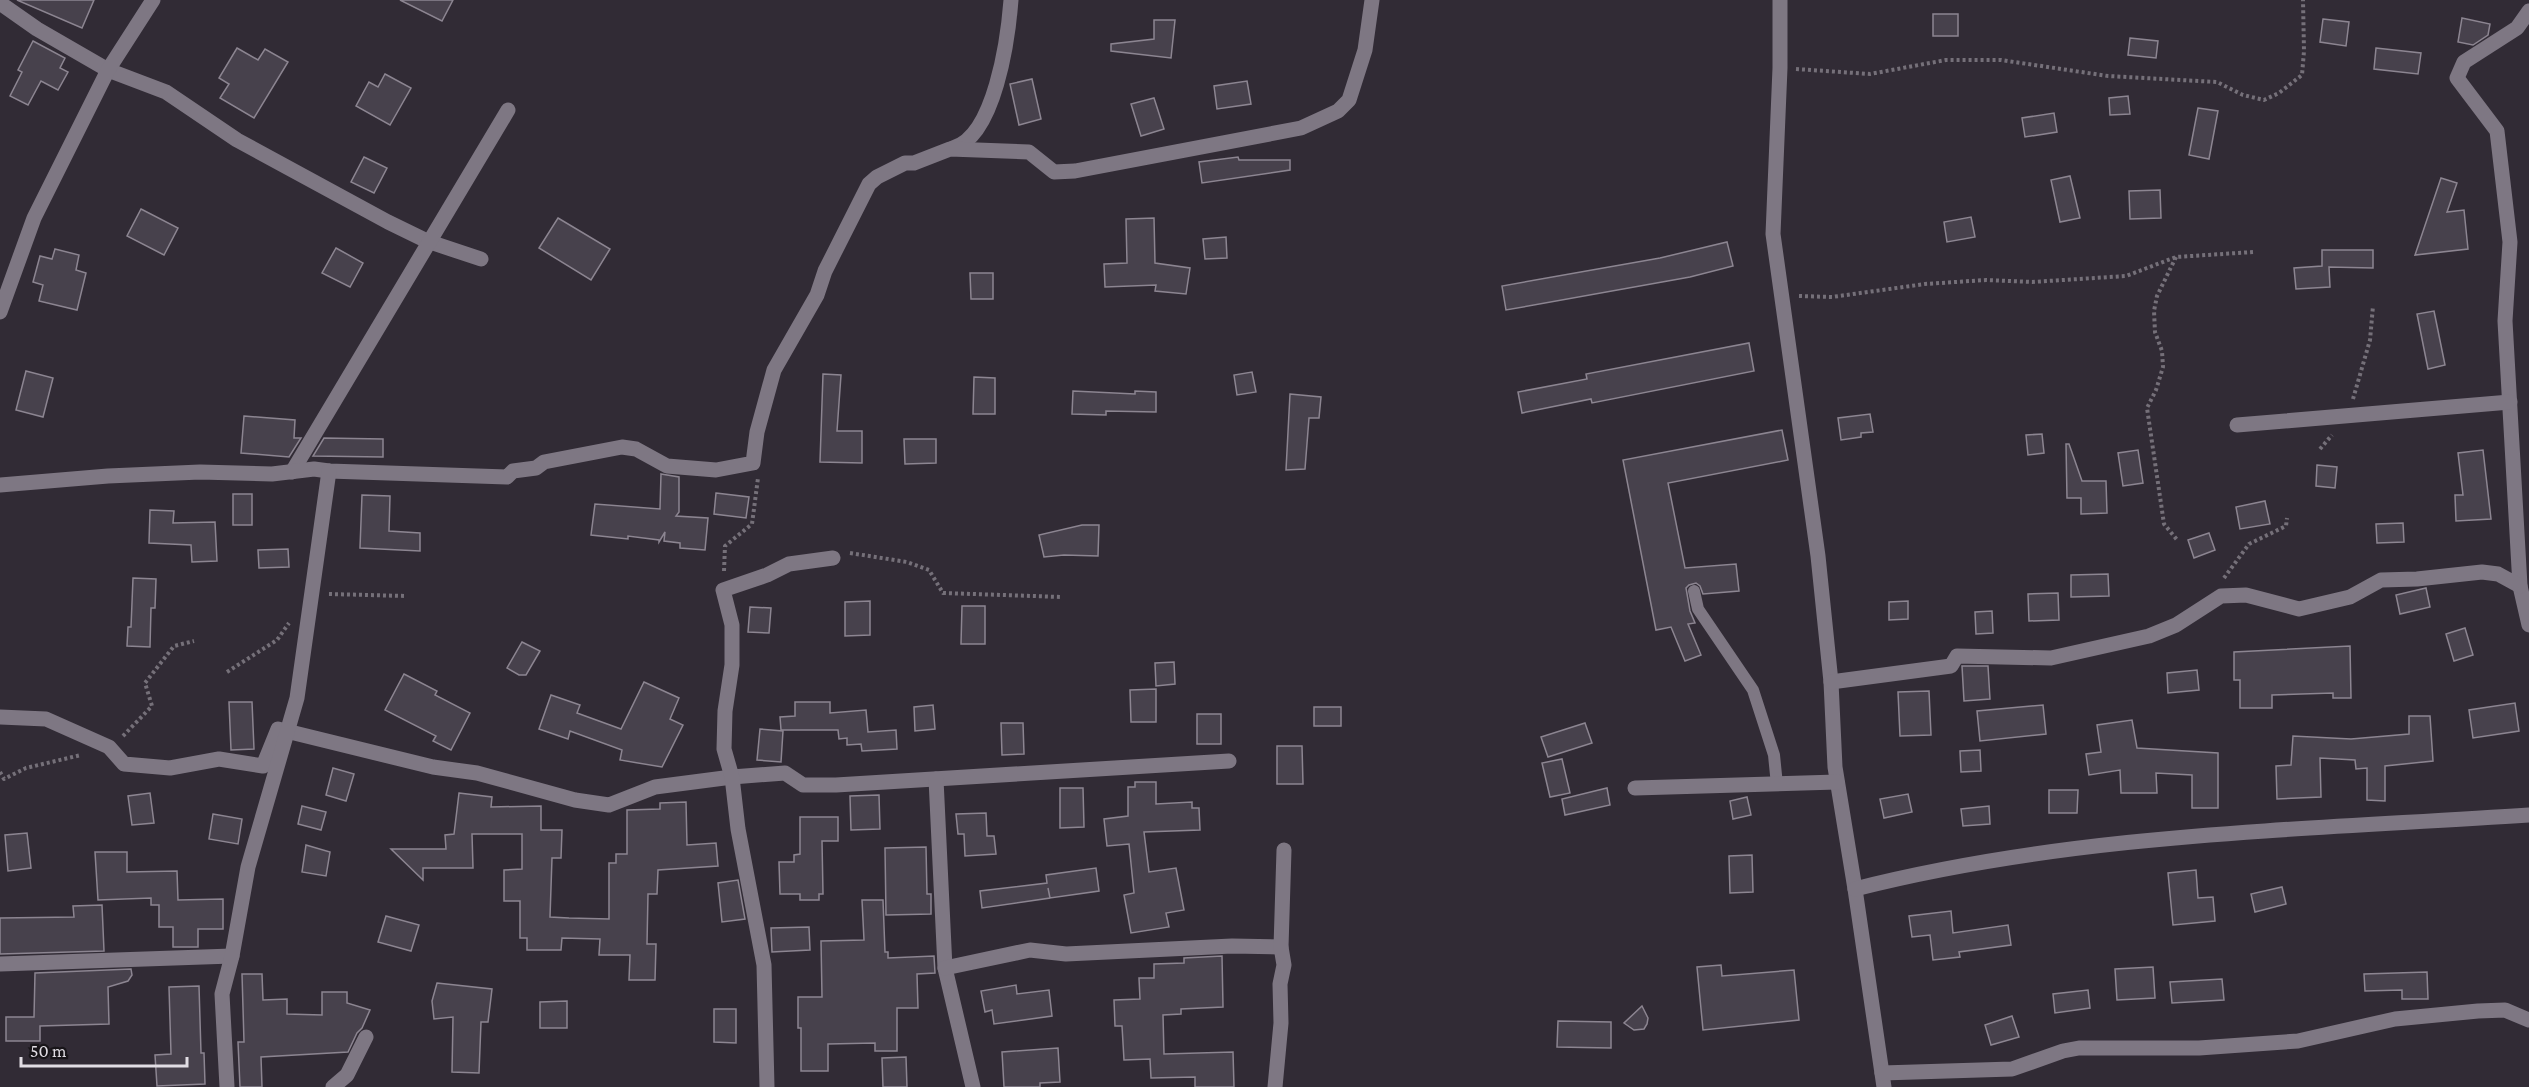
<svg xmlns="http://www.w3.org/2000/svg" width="2529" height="1087" viewBox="0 0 2529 1087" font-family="'Crimson Pro',serif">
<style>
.building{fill:#47414c;stroke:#8c8591;stroke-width:1.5}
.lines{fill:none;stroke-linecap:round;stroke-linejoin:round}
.path{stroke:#757079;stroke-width:4;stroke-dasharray:3 3;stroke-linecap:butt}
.service{stroke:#7e7783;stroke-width:12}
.minor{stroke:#7e7783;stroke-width:15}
</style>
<rect width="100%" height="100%" fill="#312b35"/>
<g class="building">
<polygon points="17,0 94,0 82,28"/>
<polygon points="400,0 453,0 442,21"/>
<rect x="1933" y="14" width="25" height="22"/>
<polygon points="2462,18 2490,24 2488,35 2473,45 2458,42"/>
<polygon points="2323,19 2349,22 2346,46 2320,42"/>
<polygon points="1154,20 1175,20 1171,58 1111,51 1111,44 1154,39"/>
<polygon points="2130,38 2158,41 2156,58 2128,55"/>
<polygon points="33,41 65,58 60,68 68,72 58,90 41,81 28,105 10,96 22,72 18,70"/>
<polygon points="237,48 258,60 265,49 288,62 254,118 220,98 229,84 219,78"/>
<polygon points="2376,48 2421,53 2418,74 2374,69"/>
<polygon points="385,74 411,88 390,125 356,106 369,82 378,87"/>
<polygon points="1032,79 1041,119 1019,125 1010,84"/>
<polygon points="1247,81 1251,104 1217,109 1214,86"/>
<polygon points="2128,96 2130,114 2110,115 2109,98"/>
<polygon points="1154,98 1164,129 1141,136 1131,104"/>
<polygon points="2198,108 2218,111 2209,159 2189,155"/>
<polygon points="2054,113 2057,132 2025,137 2022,118"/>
<polygon points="364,157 387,168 374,193 351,182"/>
<polygon points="1238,157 1239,160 1290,160 1290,170 1202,183 1199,162"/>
<polygon points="2070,176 2080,218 2060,222 2051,180"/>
<polygon points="2441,178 2457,183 2447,212 2464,210 2468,249 2415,255"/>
<polygon points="2160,190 2161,218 2130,219 2129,191"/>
<polygon points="141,209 178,228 164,255 127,236"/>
<polygon points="1971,217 1975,237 1947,242 1944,222"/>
<polygon points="558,218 610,249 591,280 539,248"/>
<polygon points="1154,218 1155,263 1190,268 1186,294 1155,291 1156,285 1105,287 1104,264 1127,263 1126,219"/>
<polygon points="1226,237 1227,258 1205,259 1203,239"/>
<polygon points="1727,242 1733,266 1690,277 1506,310 1502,286 1660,258"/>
<polygon points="336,248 363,263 350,287 322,273"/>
<polygon points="55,249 79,255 76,270 86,273 77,310 39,301 43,285 33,282 40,256 52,259"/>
<polygon points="2322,250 2373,250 2373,268 2329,267 2330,287 2296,289 2294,268 2322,266"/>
<polygon points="970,273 993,273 993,299 971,299"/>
<polygon points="2434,311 2445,365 2428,369 2417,314"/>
<polygon points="1749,343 1754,371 1592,403 1591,399 1522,413 1518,392 1587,379 1586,374"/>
<polygon points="26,371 53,378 43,417 16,410"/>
<polygon points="1252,372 1256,392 1237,395 1234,375"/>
<polygon points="823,374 841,375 837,431 862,431 862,463 820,462"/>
<polygon points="974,377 995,378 995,414 973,414"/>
<polygon points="1073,391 1135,394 1135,391 1156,392 1156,412 1106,411 1106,415 1072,414"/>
<polygon points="1290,394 1321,397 1319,418 1309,418 1305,469 1286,470"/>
<polygon points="1870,414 1873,432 1861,433 1861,437 1841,440 1838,418"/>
<polygon points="244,416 295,420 294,438 301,438 289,457 241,453"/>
<polygon points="1782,430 1788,460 1668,483 1685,568 1736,564 1739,591 1703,594 1700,586 1696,583 1689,585 1686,588 1690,611 1695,623 1688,624 1701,655 1685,661 1671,627 1656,630 1623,460"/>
<polygon points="2042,434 2044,453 2028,455 2026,435"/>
<polygon points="324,438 383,439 383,457 313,456"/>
<polygon points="904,439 936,439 936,463 905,464"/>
<polygon points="2066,444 2069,444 2082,481 2106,481 2107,513 2081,514 2081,498 2067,498"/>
<polygon points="2138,450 2143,483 2123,486 2118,453"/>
<polygon points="2483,450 2491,519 2456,521 2455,495 2463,495 2458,453"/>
<polygon points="2317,465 2337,467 2335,488 2316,486"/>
<polygon points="661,474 679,477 679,512 676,516 708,518 705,550 680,548 680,543 664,541 665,532 659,542 659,540 628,536 628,539 591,535 595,504 660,509"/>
<polygon points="716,493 749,497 746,518 714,514"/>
<rect x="233" y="494" width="19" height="31"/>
<polygon points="362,495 390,496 389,531 420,533 420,551 360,548"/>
<polygon points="2265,501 2270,524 2240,529 2236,507"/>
<polygon points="150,510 174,511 173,523 215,522 217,561 192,562 191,545 149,543"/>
<polygon points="2403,523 2404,542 2377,543 2376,524"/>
<polygon points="1082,525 1099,525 1098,556 1064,555 1044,557 1039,535"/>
<polygon points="2209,533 2215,550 2194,558 2188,540"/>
<polygon points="288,549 289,567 259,568 258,550"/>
<polygon points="2108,574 2109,596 2071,597 2071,575"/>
<polygon points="133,578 156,579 155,608 151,608 150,647 127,646 128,627 131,627"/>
<polygon points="2426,588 2430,607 2400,614 2396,595"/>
<polygon points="2058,593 2059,620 2029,621 2028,594"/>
<polygon points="870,601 870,635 845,636 845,602"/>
<polygon points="1908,601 1908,619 1889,620 1889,602"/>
<polygon points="962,606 985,606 985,644 961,644"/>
<polygon points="750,607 771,608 769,633 748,632"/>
<polygon points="1992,611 1993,633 1976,634 1975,612"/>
<polygon points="2465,628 2473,655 2454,661 2446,634"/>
<polygon points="522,642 540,651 526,675 519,675 507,668"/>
<polygon points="2350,646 2351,698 2333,698 2333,693 2272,695 2272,708 2240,708 2240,680 2234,680 2234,652"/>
<polygon points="1174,662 1175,684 1156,686 1155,663"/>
<polygon points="1962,666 1988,666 1990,699 1964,701"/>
<polygon points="2197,670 2199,690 2168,693 2167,673"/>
<polygon points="404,674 437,691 435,695 470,713 451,750 433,741 436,736 385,710"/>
<polygon points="644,682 679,698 670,719 683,725 662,767 620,760 622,750 570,731 568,739 539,729 551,695 580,705 577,713 621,729"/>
<polygon points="1156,689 1156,722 1131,722 1130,690"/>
<polygon points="1929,691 1931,735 1900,736 1898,692"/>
<polygon points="229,702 252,702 254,749 231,750"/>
<polygon points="795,702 830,702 830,713 866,710 868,732 896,730 897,749 862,751 861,744 847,745 847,738 839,739 838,730 781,730 780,717 795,716"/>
<polygon points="2515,703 2519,731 2473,738 2469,710"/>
<polygon points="933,705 935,729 915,731 914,707"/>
<polygon points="2043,705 2046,734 1980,741 1977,711"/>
<rect x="1314" y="707" width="27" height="19"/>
<rect x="1197" y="714" width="24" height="30"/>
<polygon points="2409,716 2430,716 2433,761 2385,766 2385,801 2367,800 2367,768 2356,769 2355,760 2320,758 2321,797 2277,799 2276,766 2291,765 2293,736 2351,739 2409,734"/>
<polygon points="2132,720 2137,748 2218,753 2218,808 2192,808 2192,775 2156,773 2157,793 2121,793 2120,770 2089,775 2086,754 2101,752 2097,725"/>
<polygon points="1001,723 1023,723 1024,754 1002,755"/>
<polygon points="1585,723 1592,743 1548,757 1541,737"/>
<polygon points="760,729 783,731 781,762 757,760"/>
<polygon points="1277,746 1302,746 1303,784 1277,784"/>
<polygon points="1980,750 1981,771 1961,772 1960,751"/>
<polygon points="1562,759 1570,793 1550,797 1542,763"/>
<polygon points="333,768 354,774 346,801 326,795"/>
<polygon points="1135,782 1156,782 1156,804 1192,802 1192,808 1199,808 1200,830 1144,832 1149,872 1176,868 1184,910 1166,913 1169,927 1131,933 1124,895 1134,893 1129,844 1107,846 1104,819 1128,816 1128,787 1135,787"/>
<polygon points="1060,788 1083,788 1084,827 1060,828"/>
<polygon points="1607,788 1610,805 1565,815 1562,799"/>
<polygon points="2049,790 2078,790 2077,813 2049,813"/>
<polygon points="150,793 154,823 132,825 128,796"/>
<polygon points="459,793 492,797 491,807 541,806 541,830 562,830 561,858 552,858 550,917 569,918 609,919 609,863 616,863 616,854 627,854 627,810 660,809 660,803 686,802 687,845 716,843 718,866 658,870 657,894 648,894 647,944 656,944 655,980 629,980 630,955 599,955 600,939 562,938 561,950 527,950 527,938 520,938 520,901 504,901 504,870 522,869 522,834 472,834 473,868 423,868 423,880 391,849 446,849 445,835 454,834"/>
<polygon points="1908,794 1912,812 1884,818 1880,799"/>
<polygon points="879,795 880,829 851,830 850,796"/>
<polygon points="1747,797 1751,815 1733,819 1730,801"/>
<polygon points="302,806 326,812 321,830 298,824"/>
<polygon points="1989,806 1990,824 1963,826 1961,809"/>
<polygon points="986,813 987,836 994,836 996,854 965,856 964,834 958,834 956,814"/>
<polygon points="213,814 242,819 238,844 209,839"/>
<polygon points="800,817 838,817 838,841 822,841 823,894 819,894 819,900 800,900 800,894 780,894 779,862 794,862 794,855 800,854"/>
<polygon points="27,833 31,868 8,871 5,835"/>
<polygon points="306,845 330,852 326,876 302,872"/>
<polygon points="926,847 927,894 931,894 931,914 886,915 885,848"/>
<polygon points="95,852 127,852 127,872 177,871 178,900 223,899 223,929 198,929 198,947 173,947 173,927 159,927 159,905 151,905 151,898 98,900"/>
<polygon points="1752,855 1753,892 1730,893 1729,856"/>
<polygon points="1096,868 1099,891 1050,898 1048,888 1050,898 982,908 980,891 1047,883 1046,875"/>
<polygon points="2196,870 2198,898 2213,897 2215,921 2173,925 2168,873"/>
<polygon points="738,880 745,919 722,922 718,883"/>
<polygon points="2282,887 2286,904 2255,912 2251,894"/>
<polygon points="862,900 883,900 885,952 888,952 888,958 934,956 935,973 917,974 918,1008 897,1008 897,1051 875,1051 875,1043 828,1044 828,1071 801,1071 801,1028 798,1028 798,997 822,997 821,941 864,940"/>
<polygon points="102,905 104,951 0,954 0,918 74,917 73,906"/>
<polygon points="1951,911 1953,933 2008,925 2011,945 1959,952 1960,957 1933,960 1930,935 1912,937 1909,916"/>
<polygon points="386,916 419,925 411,951 378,942"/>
<polygon points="809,927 810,950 772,952 771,928"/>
<polygon points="1222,956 1223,1007 1181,1009 1181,1014 1163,1015 1164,1054 1233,1052 1234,1087 1195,1087 1195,1077 1151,1078 1150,1059 1124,1060 1122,1026 1115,1026 1114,1000 1140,999 1139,978 1154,978 1154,964 1184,963 1184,958"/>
<polygon points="1721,965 1722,976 1794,970 1799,1020 1703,1030 1697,967"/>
<polygon points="2153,967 2155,998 2117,1000 2115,969"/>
<polygon points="131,969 132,975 128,981 108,987 109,1024 40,1026 40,1041 6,1041 6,1017 34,1017 35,973"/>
<polygon points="2427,972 2428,999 2402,999 2402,990 2365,991 2364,974"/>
<polygon points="242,974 262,974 263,1000 287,999 287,1014 322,1015 322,992 347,992 347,1003 370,1010 362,1028 357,1033 348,1052 261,1057 262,1087 240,1087 238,1042 244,1042"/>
<polygon points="2222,979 2224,1000 2172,1003 2170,982"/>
<polygon points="437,983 492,989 488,1022 481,1022 479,1073 452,1072 453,1017 434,1019 432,1001"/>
<polygon points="1016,985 1017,994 1049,990 1052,1016 994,1024 992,1010 985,1012 981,991"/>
<polygon points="199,986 201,1053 204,1053 205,1084 157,1086 155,1055 171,1054 169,987"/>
<polygon points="2088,990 2090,1008 2055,1013 2053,994"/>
<polygon points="567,1001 567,1028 540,1028 540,1002"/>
<polygon points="1642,1006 1648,1018 1647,1024 1644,1029 1634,1030 1624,1023"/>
<polygon points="714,1009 736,1009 736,1043 714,1042"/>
<polygon points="2012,1016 2019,1037 1991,1045 1985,1025"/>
<polygon points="1558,1021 1611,1022 1611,1048 1557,1047"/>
<polygon points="1058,1048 1060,1082 1040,1083 1040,1087 1004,1087 1002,1052"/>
<polygon points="906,1057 907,1087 883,1087 882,1058"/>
</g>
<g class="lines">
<g class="path">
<polyline points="1796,69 1870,74 1946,60 2001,60 2108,76 2217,82 2243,95 2264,100 2279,93 2302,75 2304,51 2303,0"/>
<polyline points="2176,257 2157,296 2154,311 2155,332 2162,351 2163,367 2156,390 2147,408 2164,524 2178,541"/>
<polyline points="1799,296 1832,297 1925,284 1986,280 2032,282 2126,276 2176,257 2253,252"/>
<polyline points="2353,399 2370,340 2373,306"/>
<polyline points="2320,449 2332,435"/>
<polyline points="850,553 907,562 929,570 943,593 1062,597"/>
<polyline points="724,571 725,546 752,524 758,478"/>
<polyline points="2224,578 2249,544 2286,526 2287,518"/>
<polyline points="329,594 406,596"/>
<polyline points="227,672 277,640 289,623"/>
<polyline points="123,736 152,706 145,683 174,646 194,641"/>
<polyline points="0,772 4,779 26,768 81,755"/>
</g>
<polyline class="service" points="1694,591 1698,609 1753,690 1774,755 1777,785"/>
<g class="minor">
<polyline points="1780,0 1780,68 1773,234 1818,556 1831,682 1835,767 1855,889 1884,1087"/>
<polyline points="0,3 37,29 108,70 166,92 237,140 388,222 427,241 481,259"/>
<polyline points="2529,11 2517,28 2464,62 2457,78 2497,131 2510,242 2505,321 2520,586 2529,625"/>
<path d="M953,148c42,-12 55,-109 58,-148"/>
<polyline points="0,312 34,218 108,70 153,0"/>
<polyline points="2237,425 2510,402"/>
<polyline points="292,472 508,110"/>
<polyline points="0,485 108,476 200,472 272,474 314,469 329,471 507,477 513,471 536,468 544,462 622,447 636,449 667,466 716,470 753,463 757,432 774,370 817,295 825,271 869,184 877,177 905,163 914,163 950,149 1029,152 1054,172 1075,171 1301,128 1338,111 1349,100 1365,50 1372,0"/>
<polyline points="1831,682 1951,666 1957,656 2051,658 2149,636 2176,625 2221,596 2246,595 2299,609 2350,597 2381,580 2417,579 2482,572 2498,574 2520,586"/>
<polyline points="0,717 46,719 109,747 124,764 170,768 219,759 263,766 278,729 433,767 477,773 575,800 609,805 655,787 732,777 785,773 803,785 836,785 1229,761"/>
<polyline points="936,779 945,968 973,1087"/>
<polyline points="1635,788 1837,782"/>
<path d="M1855,889c220,-56 449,-59 674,-74"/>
<polyline points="0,964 232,956"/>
<polyline points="945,968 1030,950 1066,954 1232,946 1281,947"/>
<polyline points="1882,1073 2012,1069 2063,1051 2079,1048 2199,1048 2298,1041 2395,1019 2478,1011 2505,1010 2529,1020"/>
<polyline points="227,1087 222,994 232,956 248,867 297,698 329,471"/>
<polyline points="333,1087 347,1075 366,1037"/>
<polyline points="767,1087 764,965 738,829 732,777 724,749 725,711 732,665 732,625 723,590 767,575 789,564 833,558"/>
<polyline points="1275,1087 1281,1023 1280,984 1284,965 1281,947 1284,850"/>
</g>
</g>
<path d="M21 1057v9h166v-9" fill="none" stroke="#e1dde4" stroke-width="3"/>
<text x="30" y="1057" font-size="18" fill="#e1dde4" stroke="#181519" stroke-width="4.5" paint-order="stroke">50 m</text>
</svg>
